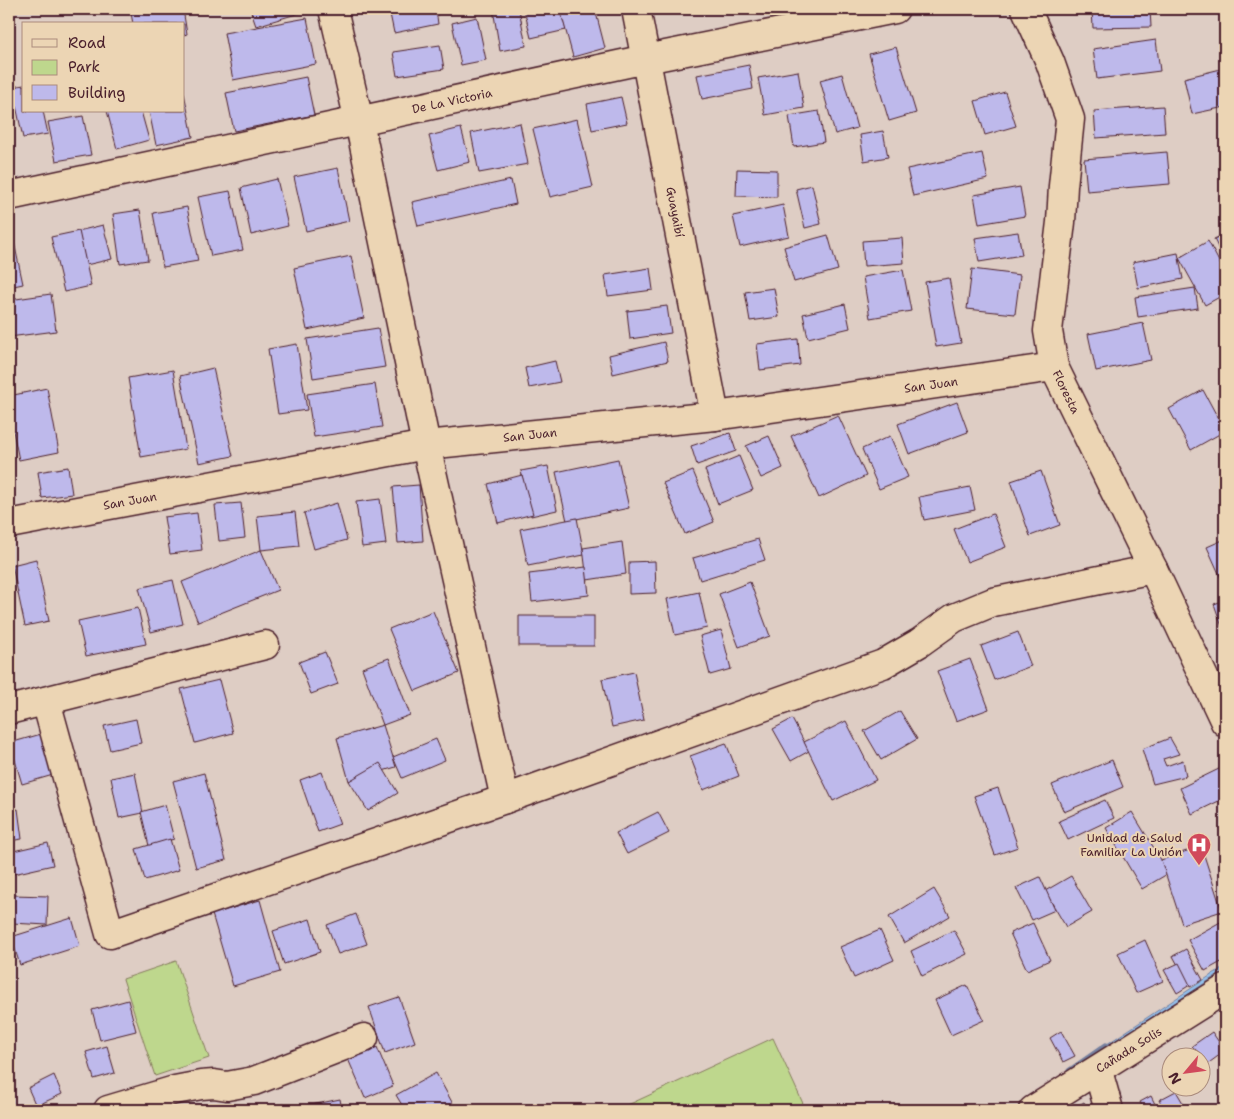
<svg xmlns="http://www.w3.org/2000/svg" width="1234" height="1119" viewBox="0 0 1234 1119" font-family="'Shantell Sans',sans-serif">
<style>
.green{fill:#bed78d;stroke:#847b5c}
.water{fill:#93c0ed;stroke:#76809f}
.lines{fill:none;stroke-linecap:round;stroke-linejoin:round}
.stream{stroke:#76809f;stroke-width:7}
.building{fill:#beb9eb;stroke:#4a1f2b}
.minor-casing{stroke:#4a1f2b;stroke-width:31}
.minor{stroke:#ecd5b4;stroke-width:28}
.labels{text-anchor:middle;stroke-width:4;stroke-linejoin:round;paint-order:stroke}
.street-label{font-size:12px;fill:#4a1f2b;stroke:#ecd5b4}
.poi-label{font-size:12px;fill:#4a1f2b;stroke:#ecd5b4;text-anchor:end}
</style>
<rect width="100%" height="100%" fill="#decdc4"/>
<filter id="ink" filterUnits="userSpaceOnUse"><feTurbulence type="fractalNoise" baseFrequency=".02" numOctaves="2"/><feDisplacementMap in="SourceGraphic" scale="10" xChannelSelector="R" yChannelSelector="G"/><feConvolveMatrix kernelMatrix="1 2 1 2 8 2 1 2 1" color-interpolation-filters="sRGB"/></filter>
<g filter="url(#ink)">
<g class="green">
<polygon points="176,961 209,1058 155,1076 123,979"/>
<polygon points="773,1038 806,1110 617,1110"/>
</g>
<polygon class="water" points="1225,966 1225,970 1100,1052 1098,1050"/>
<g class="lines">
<polyline class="stream" points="1070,1071 1106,1046"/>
</g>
<g class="building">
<polygon points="161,9 183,9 187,34 184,35 184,24 133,24 131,13"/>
<polygon points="250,9 309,9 310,10 256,26"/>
<polygon points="389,9 436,9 438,24 394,33"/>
<polygon points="493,9 519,9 526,46 500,51"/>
<polygon points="524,9 560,9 566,30 531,38"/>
<polygon points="560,9 595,9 605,48 573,57"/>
<polygon points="1092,9 1150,9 1151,27 1093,28"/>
<polygon points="477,17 486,60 461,65 452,23"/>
<polygon points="307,18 316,64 233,80 224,33"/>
<polygon points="1156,40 1160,71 1097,79 1093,49"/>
<polygon points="440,45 444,69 397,76 393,52"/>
<polygon points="896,47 916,113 889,121 869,54"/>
<polygon points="749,65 753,89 702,99 697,75"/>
<polygon points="1225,68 1225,107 1192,114 1184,78"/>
<polygon points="798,71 804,108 765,115 758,78"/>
<polygon points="842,74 857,128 835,134 820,80"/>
<polygon points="306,77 314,115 234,131 226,93"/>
<polygon points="24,85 24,111 43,111 48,134 23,138 12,87"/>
<polygon points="1005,92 1016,126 985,135 975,101"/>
<polygon points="184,93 193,137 156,145 149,111 184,111"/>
<polygon points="621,97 627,123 592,130 587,104"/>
<polygon points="1163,106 1165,133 1096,138 1094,111"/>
<polygon points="107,111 141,111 149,140 117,149"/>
<polygon points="819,111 824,142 794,147 789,116"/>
<polygon points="83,116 91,155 56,161 48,122"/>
<polygon points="577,119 593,187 550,197 533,129"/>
<polygon points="520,123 528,164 479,173 471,133"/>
<polygon points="461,128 470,162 438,170 429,136"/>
<polygon points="883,131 888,157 864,161 860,135"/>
<polygon points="1167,152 1170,184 1087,191 1084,159"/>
<polygon points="982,153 988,179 913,196 907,169"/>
<polygon points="338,168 349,221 306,231 294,177"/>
<polygon points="737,169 777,170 777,197 736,196"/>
<polygon points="277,179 288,226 251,235 241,188"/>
<polygon points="511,180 516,204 418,226 412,202"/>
<polygon points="812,185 821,224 805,228 796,189"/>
<polygon points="1020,187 1025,216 979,224 974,195"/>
<polygon points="230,191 243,250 211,256 198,197"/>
<polygon points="783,205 789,236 740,247 733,216"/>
<polygon points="187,207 198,261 163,267 153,213"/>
<polygon points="140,210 148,260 120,264 113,214"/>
<polygon points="103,225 112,259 86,265 78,231"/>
<polygon points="79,231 91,286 64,292 51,237"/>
<polygon points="1018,232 1022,255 979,262 975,238"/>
<polygon points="1225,234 1225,262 1214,239"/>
<polygon points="828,235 838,270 794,282 784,247"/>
<polygon points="902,238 904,263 864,266 862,241"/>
<polygon points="1208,241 1225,273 1225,294 1205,305 1179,258"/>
<polygon points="14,242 23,284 9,287 9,243"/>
<polygon points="1178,253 1183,279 1138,288 1133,262"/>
<polygon points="351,256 364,318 307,330 294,268"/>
<polygon points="650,268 653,290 608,296 605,275"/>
<polygon points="972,269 1020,275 1015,314 967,309"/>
<polygon points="903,270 911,311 870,318 863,277"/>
<polygon points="949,278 961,343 936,347 925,282"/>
<polygon points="774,288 779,317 750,321 745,292"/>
<polygon points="1195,288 1198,308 1138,317 1135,297"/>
<polygon points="51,294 56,331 9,337 9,300"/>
<polygon points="845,304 850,328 808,338 803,314"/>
<polygon points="667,306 671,333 630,339 627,311"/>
<polygon points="1143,323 1151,360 1096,371 1088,334"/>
<polygon points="378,328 385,367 313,378 307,339"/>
<polygon points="798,339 800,365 760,370 757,344"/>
<polygon points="664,342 668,361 613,374 609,355"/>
<polygon points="297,344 307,410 278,414 268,349"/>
<polygon points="555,361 560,382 529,388 525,368"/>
<polygon points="213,368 233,456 199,463 180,376"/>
<polygon points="173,370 186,449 141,457 128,378"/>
<polygon points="375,384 382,427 314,437 307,394"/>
<polygon points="47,388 59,452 19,460 9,412 9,396"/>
<polygon points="1203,390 1225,431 1191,450 1169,409"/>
<polygon points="957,402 968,432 909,454 898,424"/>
<polygon points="838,415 866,476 819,498 791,436"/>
<polygon points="730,433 736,451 697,465 691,446"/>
<polygon points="769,436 783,468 761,478 746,446"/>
<polygon points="890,436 908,477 879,489 862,449"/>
<polygon points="739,456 753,490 718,504 705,470"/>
<polygon points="618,459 629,508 567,521 556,472"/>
<polygon points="548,466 557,510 531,516 521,471"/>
<polygon points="68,467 72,494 42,498 38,472"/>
<polygon points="693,471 714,522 685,534 663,483"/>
<polygon points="1041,471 1060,525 1030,536 1011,481"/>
<polygon points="522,475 533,514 498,523 488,484"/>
<polygon points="419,485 423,541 398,543 393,487"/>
<polygon points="970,487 975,510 924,520 919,497"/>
<polygon points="380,499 386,544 362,547 356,502"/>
<polygon points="241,503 245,538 219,541 215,505"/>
<polygon points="337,503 347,540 314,549 304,513"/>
<polygon points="295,512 299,546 261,550 257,516"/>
<polygon points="197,513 202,550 170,554 164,517"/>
<polygon points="993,514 1006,547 967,562 954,529"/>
<polygon points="577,518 584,555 528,566 520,529"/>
<polygon points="758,539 765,560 700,580 693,558"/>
<polygon points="1225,539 1225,576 1221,578 1207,547"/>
<polygon points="622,542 626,574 587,580 583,548"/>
<polygon points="261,550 278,590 198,622 182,582"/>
<polygon points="36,559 49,621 25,626 12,565"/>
<polygon points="655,561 656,593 629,594 629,562"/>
<polygon points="586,567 589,595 532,602 529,574"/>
<polygon points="173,580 183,624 151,632 139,588"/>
<polygon points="750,582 770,636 739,647 719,594"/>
<polygon points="699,592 707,628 675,635 667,599"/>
<polygon points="1225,600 1225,635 1214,604"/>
<polygon points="138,608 146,644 86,656 78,621"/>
<polygon points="433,611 459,673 415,691 389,629"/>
<rect x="519" y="616" width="75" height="30"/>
<polygon points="721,630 731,669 710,675 700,636"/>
<polygon points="1018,632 1031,666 994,680 981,646"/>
<polygon points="325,652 338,684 311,694 299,662"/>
<polygon points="389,658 410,715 383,725 362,668"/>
<polygon points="970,659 989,709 956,721 937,671"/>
<polygon points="634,672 644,720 612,727 602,679"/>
<polygon points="219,680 233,733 195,743 181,689"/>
<polygon points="900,711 917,739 881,760 864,731"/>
<polygon points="136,719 141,743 110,750 104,726"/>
<polygon points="792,719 809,751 791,761 773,729"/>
<polygon points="846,721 876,780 833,801 804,742"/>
<polygon points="383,725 396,767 349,781 337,738"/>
<polygon points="48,732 60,773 22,784 10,743"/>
<polygon points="1170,738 1179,754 1163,759 1166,766 1183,760 1186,776 1153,784 1142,749"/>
<polygon points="436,739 445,760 402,778 393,757"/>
<polygon points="726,743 739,776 703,790 690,756"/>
<polygon points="1112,760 1123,787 1064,812 1052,785"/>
<polygon points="380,763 398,793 368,811 349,781"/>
<polygon points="1225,766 1225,798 1192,814 1180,788"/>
<polygon points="322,772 340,824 318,832 300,780"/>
<polygon points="135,773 143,813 119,818 111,778"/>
<polygon points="204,773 226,860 196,868 173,781"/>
<polygon points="998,788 1018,847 995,855 974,796"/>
<polygon points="1105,800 1114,818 1068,840 1059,821"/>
<polygon points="165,805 174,839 149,846 141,812"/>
<polygon points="18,809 22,839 9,841 9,811"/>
<polygon points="658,812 669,833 627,854 616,833"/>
<polygon points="1132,812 1169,873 1142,889 1106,828"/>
<polygon points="170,839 179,870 145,880 136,849"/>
<polygon points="48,843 53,865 9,875 9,852"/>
<polygon points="1201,846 1222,911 1182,924 1161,860"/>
<polygon points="1071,876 1092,912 1066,927 1045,891"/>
<polygon points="1040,877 1055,910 1032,920 1016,888"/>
<polygon points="934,889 950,916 904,943 889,917"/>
<polygon points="13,895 48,896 47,925 12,923"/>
<polygon points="260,900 280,972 233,986 212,914"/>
<polygon points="356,914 367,944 338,954 327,925"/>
<polygon points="72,918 80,946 20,965 11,937"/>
<polygon points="310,919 320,952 284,964 273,931"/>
<polygon points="1224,920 1225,960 1205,971 1188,940"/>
<polygon points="1033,923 1050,960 1027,970 1010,933"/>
<polygon points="880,930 894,960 854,978 840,947"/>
<polygon points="954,930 967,954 922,976 911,951"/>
<polygon points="1145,940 1163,981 1136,993 1118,953"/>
<polygon points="1186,949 1203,980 1190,987 1173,956"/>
<polygon points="1179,963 1190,985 1177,993 1164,970"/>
<polygon points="967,985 984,1020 951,1035 935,1000"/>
<polygon points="399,997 415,1042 385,1053 369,1007"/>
<polygon points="128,1000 136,1031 100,1040 92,1010"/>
<polygon points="1061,1031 1075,1056 1063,1062 1050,1038"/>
<polygon points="1212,1032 1225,1051 1206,1065 1202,1056 1192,1046"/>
<polygon points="107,1046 115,1073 94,1079 86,1052"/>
<polygon points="377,1047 393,1086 365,1098 348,1059"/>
<polygon points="436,1073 453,1104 441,1110 405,1110 396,1095"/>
<polygon points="54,1075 62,1094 36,1106 28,1088"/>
<polygon points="1176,1091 1186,1108 1182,1110 1164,1110 1159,1100"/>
<polygon points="1151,1096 1157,1108 1154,1110 1144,1110 1140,1102"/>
<polygon points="340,1099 342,1110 303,1110 302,1107"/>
<polygon points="1084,1102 1088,1110 1070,1110"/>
<polygon points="284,1104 286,1110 267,1110"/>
</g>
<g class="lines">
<defs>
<g id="minor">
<polyline points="333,9 359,121 426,445 505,799"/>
<polyline points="636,9 715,416"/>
<polyline points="1026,9 1050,62 1070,119 1063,186 1061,222 1048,331 1054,367 1153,569 1225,722"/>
<polyline points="9,196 646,59 895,9"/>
<polyline points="9,524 426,445 715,416 1054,367"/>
<polyline points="46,701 110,934 505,799 883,664 919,643 954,618 993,602 1153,569"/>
<polyline points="9,710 265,645"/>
<polyline points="1098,1071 1109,1110"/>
<polyline points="108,1110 175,1090 201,1085 214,1084 227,1086 254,1081 364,1038"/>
<polyline points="1033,1110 1225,989"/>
</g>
</defs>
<use href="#minor" class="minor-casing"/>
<use href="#minor" class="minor"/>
</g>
</g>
<defs>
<symbol id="hospital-pin" viewBox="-11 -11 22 30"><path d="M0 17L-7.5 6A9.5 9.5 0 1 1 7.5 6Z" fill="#d1495b" stroke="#ecd5b4"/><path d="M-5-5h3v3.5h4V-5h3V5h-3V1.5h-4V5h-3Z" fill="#fff"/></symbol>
</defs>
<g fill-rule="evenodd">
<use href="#hospital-pin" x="1185" y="831" width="28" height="38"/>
</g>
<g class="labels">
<g class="street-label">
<text transform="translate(452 101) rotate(-12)" y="4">De La Victoria</text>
<text transform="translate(675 212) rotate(79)" y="4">Guayaibí</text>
<text transform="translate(931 385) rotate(-8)" y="4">San Juan</text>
<text transform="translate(1066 392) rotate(64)" y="4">Floresta</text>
<text transform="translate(530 435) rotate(-6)" y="4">San Juan</text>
<text transform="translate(130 501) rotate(-10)" y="4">San Juan</text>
<text transform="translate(1129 1050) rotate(-32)" y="4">Cañada Solis</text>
</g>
<g class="poi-label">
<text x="1182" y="842">Unidad de Salud<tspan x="1182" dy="14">Familiar La Unión</tspan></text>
</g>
</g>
<rect width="1234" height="1119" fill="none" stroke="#ecd5b4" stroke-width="30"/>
<rect x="15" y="15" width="1204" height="1089" fill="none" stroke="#4a1f2b" stroke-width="2" filter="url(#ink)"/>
<rect x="22" y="22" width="162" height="90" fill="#ecd5b4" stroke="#ab8c7d"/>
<rect x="32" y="39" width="25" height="8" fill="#ecd5b4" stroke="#ab8c7d"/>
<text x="68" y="48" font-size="15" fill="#4a1f2b">Road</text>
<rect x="32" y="60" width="25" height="15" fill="#bed78d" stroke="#ab8c7d"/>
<text x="68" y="72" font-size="15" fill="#4a1f2b">Park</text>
<rect x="32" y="85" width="25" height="15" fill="#beb9eb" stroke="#ab8c7d"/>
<text x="68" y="98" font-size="15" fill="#4a1f2b">Building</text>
<g transform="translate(1186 1072) rotate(241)"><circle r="24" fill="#ecd5b4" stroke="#ab8c7d"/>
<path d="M0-4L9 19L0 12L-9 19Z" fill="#d1495b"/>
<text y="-8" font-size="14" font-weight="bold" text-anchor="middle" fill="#4a1f2b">N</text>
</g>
</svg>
